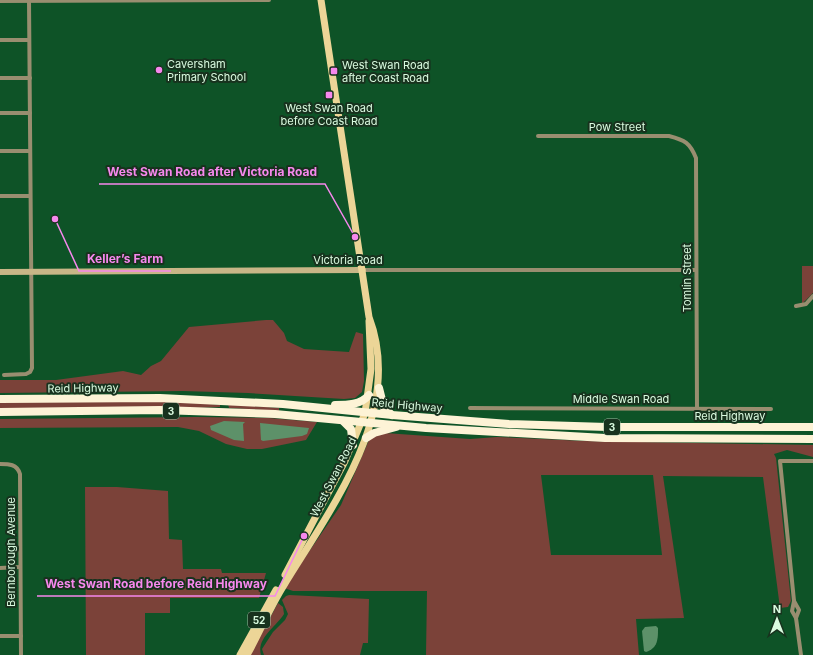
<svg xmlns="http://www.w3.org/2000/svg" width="813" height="655" viewBox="0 0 813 655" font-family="Inter,sans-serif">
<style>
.green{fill:#7b4239;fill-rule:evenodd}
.water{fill:#5d9169}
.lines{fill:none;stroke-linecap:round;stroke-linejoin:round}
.street{stroke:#998e70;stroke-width:4}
.secondary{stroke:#c8b687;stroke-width:6}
.primary{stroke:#ecd597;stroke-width:7}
.highway{stroke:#fdf3d6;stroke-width:8}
.poi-dot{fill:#f688ed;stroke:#18321e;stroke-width:1.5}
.labels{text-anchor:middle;stroke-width:4;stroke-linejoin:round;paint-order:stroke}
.shield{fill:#18321e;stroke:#a0bfa6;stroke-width:1}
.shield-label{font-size:10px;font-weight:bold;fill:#dafbe0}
.poi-label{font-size:11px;fill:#dafbe0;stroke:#18321e;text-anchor:start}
.street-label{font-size:11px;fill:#dafbe0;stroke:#18321e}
.leader{fill:none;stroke:#f688ed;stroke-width:1.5}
.callout-dot{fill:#f688ed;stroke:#18321e;stroke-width:1.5}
.callout-label{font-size:12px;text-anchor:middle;font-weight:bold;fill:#f688ed;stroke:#18321e;stroke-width:4;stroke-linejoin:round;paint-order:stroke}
</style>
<rect width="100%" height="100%" fill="#0e5327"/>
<g class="green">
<polygon points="802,266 813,266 813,293 802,304"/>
<polygon points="266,320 273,320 284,333 287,341 304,349 349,352 356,332 363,334 364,381 362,392 355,398 344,399 248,393 183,391 0,393 0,380 56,380 123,371 141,375 151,366 161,361 189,327"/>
<polygon points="0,402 193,402 220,405 220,407 195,408 0,410"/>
<polygon points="228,404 279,408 279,411 229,408"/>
<polygon points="196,417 269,418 317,422 306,440 262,449 247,449 226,444 199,431 178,427 0,428 0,419"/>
<path d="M385,433l85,6 27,-2 88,4 228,4v12l-26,-7 -13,4 2,4 15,143 -3,6 -8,1 -17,-131 -100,-1 21,142 -48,1 3,36h-213l1,-64h-134l-9,-3 57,-83 28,-65 3,-3zM541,475h112l9,80h-111z"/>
<polygon points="85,487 117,487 168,491 169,539 182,540 183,569 221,569 222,573 266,573 259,598 170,598 170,613 145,613 145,655 86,655"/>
<polygon points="289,595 369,599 368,643 363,643 360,655 264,655 262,649 273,632 285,620 288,614 282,600 286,596"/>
<path d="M278,603l5,4 1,7c-7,12 -28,24 -23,41h-11z"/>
</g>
<g class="water">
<polygon points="224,421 245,422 243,424 244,441 234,440 211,430 210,426"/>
<polygon points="260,423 309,428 307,434 302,436 263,441 261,440"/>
<path d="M656,626l2,2c0,11 0,20 -12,24l-2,-1 -2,-20 3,-4z"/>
</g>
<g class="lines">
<g class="street">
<polyline points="0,1 269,0"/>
<polyline points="0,40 29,40"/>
<polyline points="0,78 30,78"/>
<polyline points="0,113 30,113"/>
<path d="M538,136h131c16,4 21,7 27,22l1,250"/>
<polyline points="0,151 30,151"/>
<polyline points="0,196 30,196"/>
<polyline points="363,270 696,270"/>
<polyline points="796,306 806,304 813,296"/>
<polyline points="4,375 26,374 30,372 32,368 29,1"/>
<polyline points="470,408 771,409"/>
<path d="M0,464c9,0 17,0 20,10l1,181"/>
<polyline points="0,568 20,567"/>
<polyline points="794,601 792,611 796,618"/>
<polyline points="0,636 21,636"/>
<polyline points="801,655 796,618 799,610 794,601 780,461 813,461"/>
</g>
<polyline class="secondary" points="0,272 363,270"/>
<g class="primary">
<polyline points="285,575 345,461 365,413 371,369 369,321"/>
<polyline points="240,655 276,590"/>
<path d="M247,655c13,-23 23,-48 37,-70 47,-77 121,-173 85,-268l-48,-317"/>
</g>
<g class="highway">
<polyline points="379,388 384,408 392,415"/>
<polyline points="0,399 160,398 283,404 392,415 509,424 607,427 813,427"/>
<path d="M335,405c12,0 26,0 34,-10"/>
<polyline points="0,412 160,410 275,414 426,428 605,438 813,439"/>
<polyline points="343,421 351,429 353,445"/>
<polyline points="366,438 374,433 396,427"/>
</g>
</g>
<g class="poi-dot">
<circle cx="159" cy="70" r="4"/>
<rect x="330" y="67" width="8" height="8" rx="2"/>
<rect x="325" y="91" width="8" height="8" rx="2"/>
</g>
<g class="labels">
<g class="shield">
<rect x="163" y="403" width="16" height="16" rx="3"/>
<rect x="604" y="419" width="16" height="16" rx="3"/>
<rect x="248" y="612" width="22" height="16" rx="3"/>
</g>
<g class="shield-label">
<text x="171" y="415">3</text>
<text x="612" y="431">3</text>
<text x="259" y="624">52</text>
</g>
<g class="poi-label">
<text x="167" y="68">Caversham<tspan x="167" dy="13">Primary School</tspan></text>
<text x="342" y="69">West Swan Road<tspan x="342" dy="13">after Coast Road</tspan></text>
<text x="329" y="112" text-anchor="middle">West Swan Road<tspan x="329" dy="13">before Coast Road</tspan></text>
</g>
<g class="street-label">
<text x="617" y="131">Pow Street</text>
<text x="348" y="264">Victoria Road</text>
<text transform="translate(687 278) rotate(-90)" y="4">Tomlin Street</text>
<text transform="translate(83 388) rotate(-1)" y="4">Reid Highway</text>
<text x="621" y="403">Middle Swan Road</text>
<text transform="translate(407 405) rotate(5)" y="4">Reid Highway</text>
<text x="730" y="420">Reid Highway</text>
<text transform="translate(333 477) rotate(-63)" y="4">West Swan Road</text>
<text transform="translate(11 552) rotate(-90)" y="4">Bernborough Avenue</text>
</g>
</g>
<path class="leader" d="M355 237L325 184H99M55 219L79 271H171M304 536L275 596H37"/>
<g class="callout-dot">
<circle cx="355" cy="237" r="4"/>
<circle cx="55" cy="219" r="4"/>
<circle cx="304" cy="536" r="4"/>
</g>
<g class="callout-label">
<text x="212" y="176">West Swan Road after Victoria Road</text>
<text x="125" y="263">Keller’s Farm</text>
<text x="156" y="588">West Swan Road before Reid Highway</text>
</g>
<g transform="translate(777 619)" stroke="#18321e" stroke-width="3" paint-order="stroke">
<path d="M0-3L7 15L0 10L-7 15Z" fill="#dafbe0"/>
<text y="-6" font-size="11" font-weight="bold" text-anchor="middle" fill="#dafbe0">N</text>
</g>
</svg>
